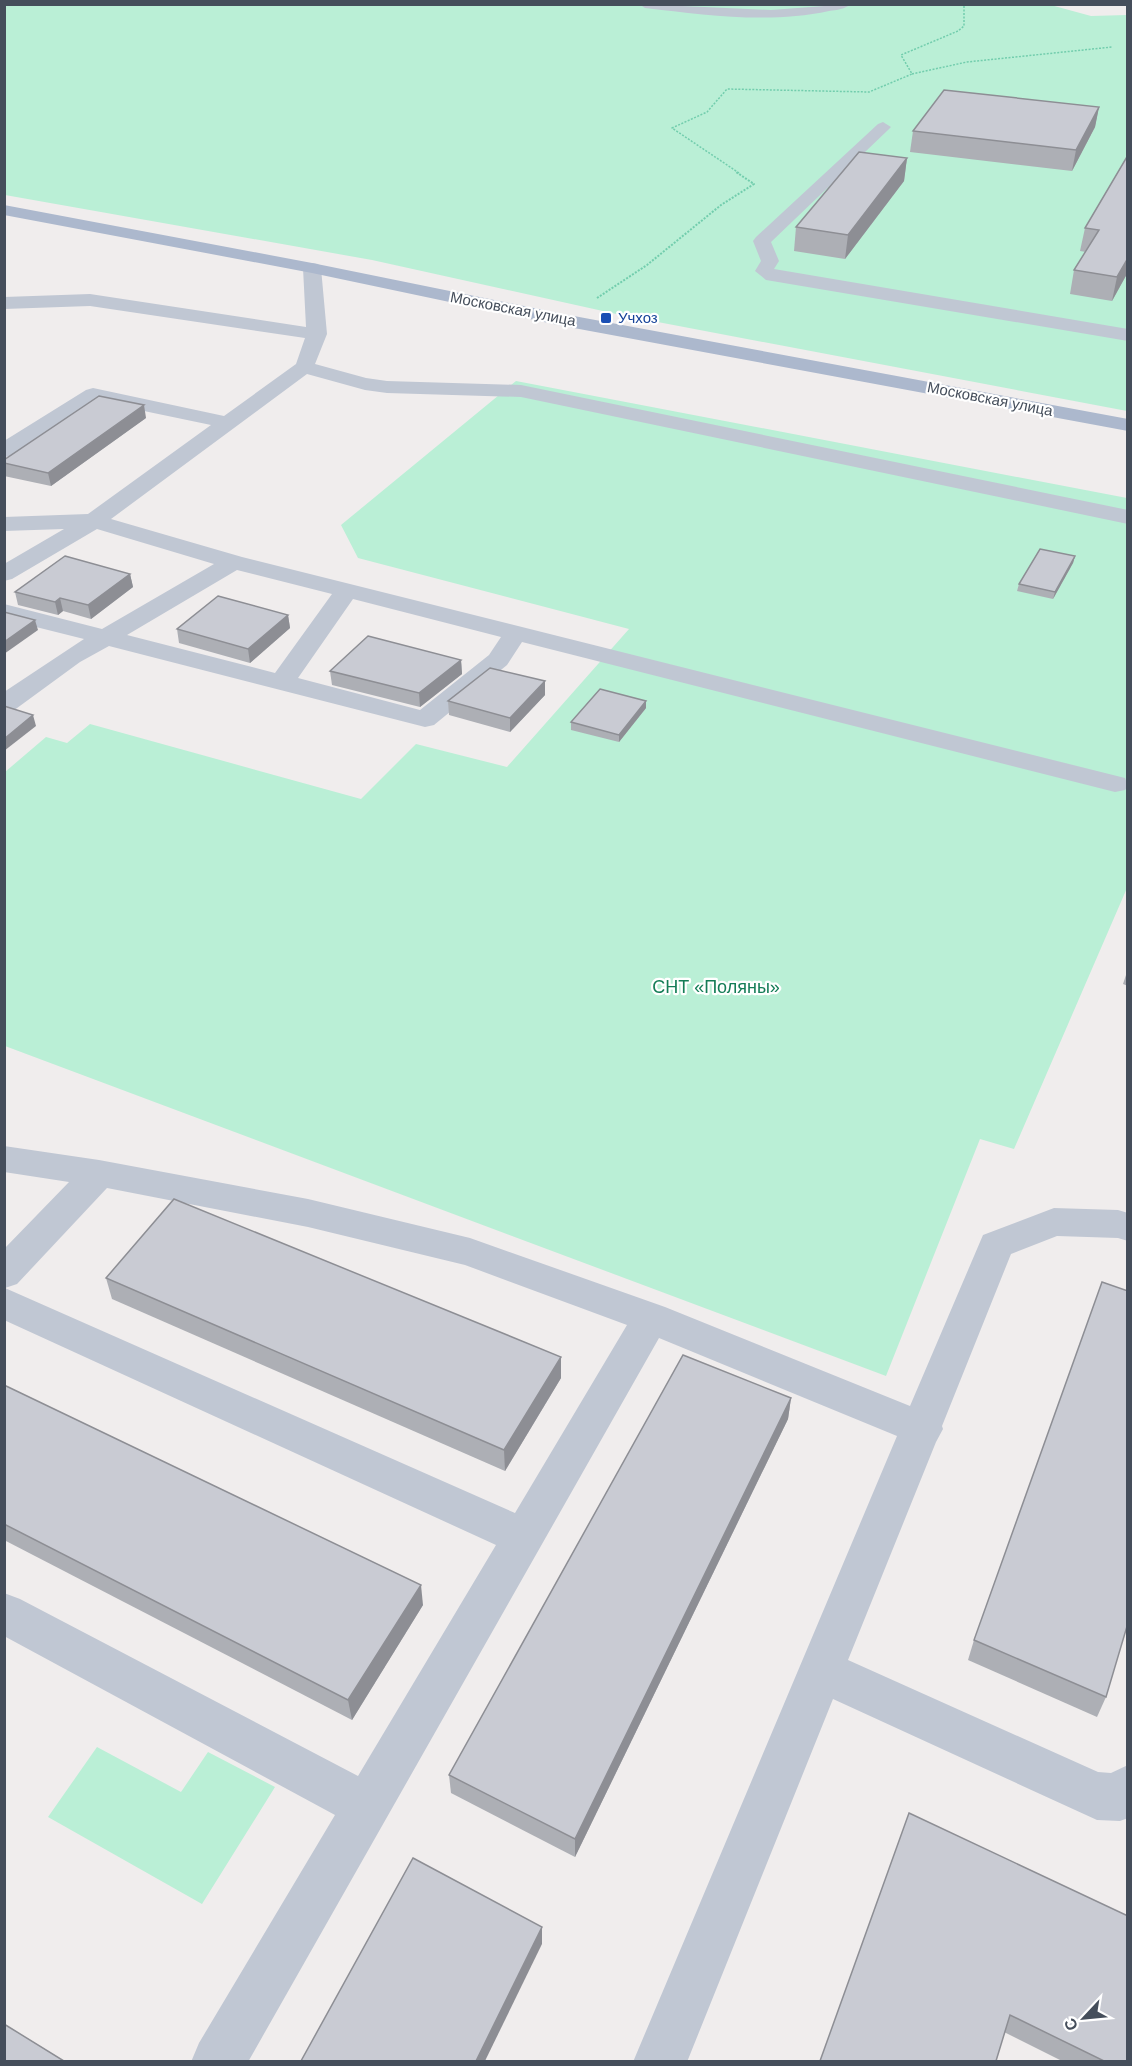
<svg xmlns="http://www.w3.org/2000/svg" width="1132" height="2066" viewBox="0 0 1132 2066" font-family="Arial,sans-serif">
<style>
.green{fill:#baefd6}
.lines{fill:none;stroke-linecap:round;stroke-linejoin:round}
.path-far1{stroke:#72cdad;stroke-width:1.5;stroke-dasharray:2 1.5;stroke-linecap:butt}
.path{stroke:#72cdad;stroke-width:2;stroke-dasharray:2 1.5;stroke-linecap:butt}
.minor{fill:#c0c7d3;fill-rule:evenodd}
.major{fill:#acb8cd;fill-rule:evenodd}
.wall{fill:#adafb5}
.shaded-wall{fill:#8d8e94}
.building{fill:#c9cbd3;stroke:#8d8e94;stroke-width:1.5}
.transit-dot{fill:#1a4fb4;stroke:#fff;stroke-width:2}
.labels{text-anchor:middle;stroke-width:4.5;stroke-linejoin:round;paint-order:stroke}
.far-street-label{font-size:15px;fill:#454e5b;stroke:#fff}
.far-transit-label{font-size:15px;fill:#164399;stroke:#fff;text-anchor:start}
.park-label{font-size:18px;fill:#157d57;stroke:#fff}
</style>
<rect width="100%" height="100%" fill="#f0eded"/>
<g class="green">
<polygon points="1047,4 1091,16 1127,15 1127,411 621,315 372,260 5,195 4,5"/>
<polygon points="516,381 1127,498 1127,888 1014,1149 980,1139 886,1376 5,1046 5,772 46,737 67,743 90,724 361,799 416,744 507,767 629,629 358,558 341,525"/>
<polygon points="97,1747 181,1792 208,1752 275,1787 202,1904 48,1817"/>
</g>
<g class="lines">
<g class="path-far1">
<polyline points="912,74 967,62 1112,47"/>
<polyline points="739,173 672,128 707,112 727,89 869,92 912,74 901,55 958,31 964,26 964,4"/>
</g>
<polyline class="path" points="597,298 647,265 721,205 754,184 736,172"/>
<g class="minor">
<path d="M639,4l132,6 80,-6c-6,5 -14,6 -22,7 -60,13 -124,4 -184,-3z"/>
<polygon points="883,122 891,127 888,130 771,242 779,261 774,269 1128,329 1128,341 772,281 766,280 755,271 761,261 753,241 756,237 878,124"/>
<path d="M312,263l6,1 3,4 6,66 -12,30 51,14 21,3 134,4 607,125v14l-607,-127 -134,-4 -22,-3 -58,-16 -196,145 131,38 883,221 3,8 -3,4 -10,2 -593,-150 -15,23 -73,60 -9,2 -316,-81 -29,16 -67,49 -9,2v-21l80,-53 -80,-20v-15l98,25 112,-65 -117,-35 -85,50 -8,2v-17l60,-35 -60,2v-14l84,-3 123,-89 -115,-24 -84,55 -8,1v-16l82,-51 7,-2 131,28 72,-52 9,-26 -215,-32 -86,3v-12l86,-3 216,33 -3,-59 3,-4zM237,570l95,24 -57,79 -148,-38zM353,599l148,38 -12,18 -69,55 -122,-32z"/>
<path d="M4,1146l95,14 209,39 162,39 195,69 245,99 73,-171 71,-27 64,2 10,3v28l-10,-3 -61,-2 -46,18 -69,172 1,3 -7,13 -88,218 250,112 13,1 17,-8v53l-8,3 -23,-1 -264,-121 -146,363h-54l264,-626 -238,-98 -411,724h-57l8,-19 136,-228 -331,-179v-43l16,6 338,177 138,-231 -492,-225v-71l65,-67 -65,-10zM107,1188l201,39 157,38 162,60 -112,188 -510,-225 12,-4z"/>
</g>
<polygon class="major" points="4,205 312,263 563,314 1128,419 1128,431 563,326 312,273 4,215"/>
</g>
<g class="wall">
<polygon points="1099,107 1095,127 1072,171 910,152 913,131"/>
<polygon points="1128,155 1128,272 1112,301 1070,294 1074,270 1086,252 1080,251 1085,228"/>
<polygon points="907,158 904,181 845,259 794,251 796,227"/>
<polygon points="146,418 51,486 4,476 4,460"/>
<polygon points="1075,556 1073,563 1053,599 1017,591 1019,584"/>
<polygon points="130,574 133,587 91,619 63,611 58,615 18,605 15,592"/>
<polygon points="288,615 290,628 250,663 179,643 177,629"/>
<polygon points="461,660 462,674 420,707 332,685 330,671"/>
<polygon points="545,695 510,732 449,715 448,701"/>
<polygon points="646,708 619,742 571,730 571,722"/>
<polygon points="1128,969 1128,986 1123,984"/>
<polygon points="106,1278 561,1357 561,1378 505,1471 112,1299"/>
<polygon points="4,1385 423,1605 352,1720 4,1540"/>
<polygon points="791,1398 788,1419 575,1857 451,1793 449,1775"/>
<polygon points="974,1640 1106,1697 1097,1717 968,1660"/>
<polygon points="1128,1916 1128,2061 1062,2061 1004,2032 820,2061"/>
</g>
<g class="shaded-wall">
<polygon points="1099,107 1095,127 1072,171 1076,150"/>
<polygon points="907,158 904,181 845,259 848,235"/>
<polygon points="1128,258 1128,272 1112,301 1117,277"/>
<polygon points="144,405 146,418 51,486 48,473"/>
<polygon points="1075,556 1073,563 1053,599 1055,592"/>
<polygon points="130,574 133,587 91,619 88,605"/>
<polygon points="60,598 63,611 58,615 55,602"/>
<polygon points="288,615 290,628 250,663 248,649"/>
<polygon points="35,620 38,630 4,654 4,642"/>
<polygon points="461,660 462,674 420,707 419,693"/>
<polygon points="545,681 545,695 510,732 510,718"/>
<polygon points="646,701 646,708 619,742 619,735"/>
<polygon points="33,715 36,726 4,751 4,739"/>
<polygon points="561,1357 561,1378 505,1471 504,1450"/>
<polygon points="791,1398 788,1419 575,1857 575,1839"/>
<polygon points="421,1585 423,1605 352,1720 348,1700"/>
<polygon points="542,1927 542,1944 485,2061 476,2061"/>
</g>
<g class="building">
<polygon points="944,90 1099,107 1076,150 913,131"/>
<polygon points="859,152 907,158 848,235 796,227"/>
<polygon points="1128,155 1128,258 1117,277 1074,270 1099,230 1085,228"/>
<polygon points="99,396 144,405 48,473 4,463 4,460"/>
<polygon points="1040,549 1075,556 1055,592 1019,584"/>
<polygon points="65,556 130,574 88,605 60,598 55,602 15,592"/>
<polygon points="218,596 288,615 248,649 177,629"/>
<polygon points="4,612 35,620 4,642"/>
<polygon points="368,636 461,660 419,693 330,671"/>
<polygon points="490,668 545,681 510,718 448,701"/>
<polygon points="600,689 646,701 619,735 571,722"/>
<polygon points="4,706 33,715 4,739"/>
<polygon points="174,1199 561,1357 504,1450 106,1278"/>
<polygon points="1102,1282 1128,1291 1128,1623 1106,1697 974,1640"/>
<polygon points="683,1355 791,1398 575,1839 449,1775"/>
<polygon points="4,1385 421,1585 348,1700 4,1524"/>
<polygon points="909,1813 1128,1916 1128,2061 1104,2061 1010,2015 996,2061 820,2061"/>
<polygon points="413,1858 542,1927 476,2061 301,2061"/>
<polygon points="4,2024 64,2061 4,2061"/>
</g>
<rect class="transit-dot" x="600" y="312" width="12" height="12" rx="3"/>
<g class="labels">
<g class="far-street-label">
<text transform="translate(513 309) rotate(11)" y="5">Московская улица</text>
<text transform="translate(990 399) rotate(11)" y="5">Московская улица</text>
</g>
<g class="far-transit-label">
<text x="618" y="323">Учхоз</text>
</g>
<g class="park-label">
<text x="716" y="993">СНТ «Поляны»</text>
</g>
</g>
<rect width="1132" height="2066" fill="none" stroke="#454e5b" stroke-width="12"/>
<g transform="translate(1084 2018) rotate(244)" stroke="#ffffff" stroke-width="4.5" paint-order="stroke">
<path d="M0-4.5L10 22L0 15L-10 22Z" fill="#454e5b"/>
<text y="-9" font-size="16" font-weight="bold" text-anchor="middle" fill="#454e5b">С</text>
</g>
</svg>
